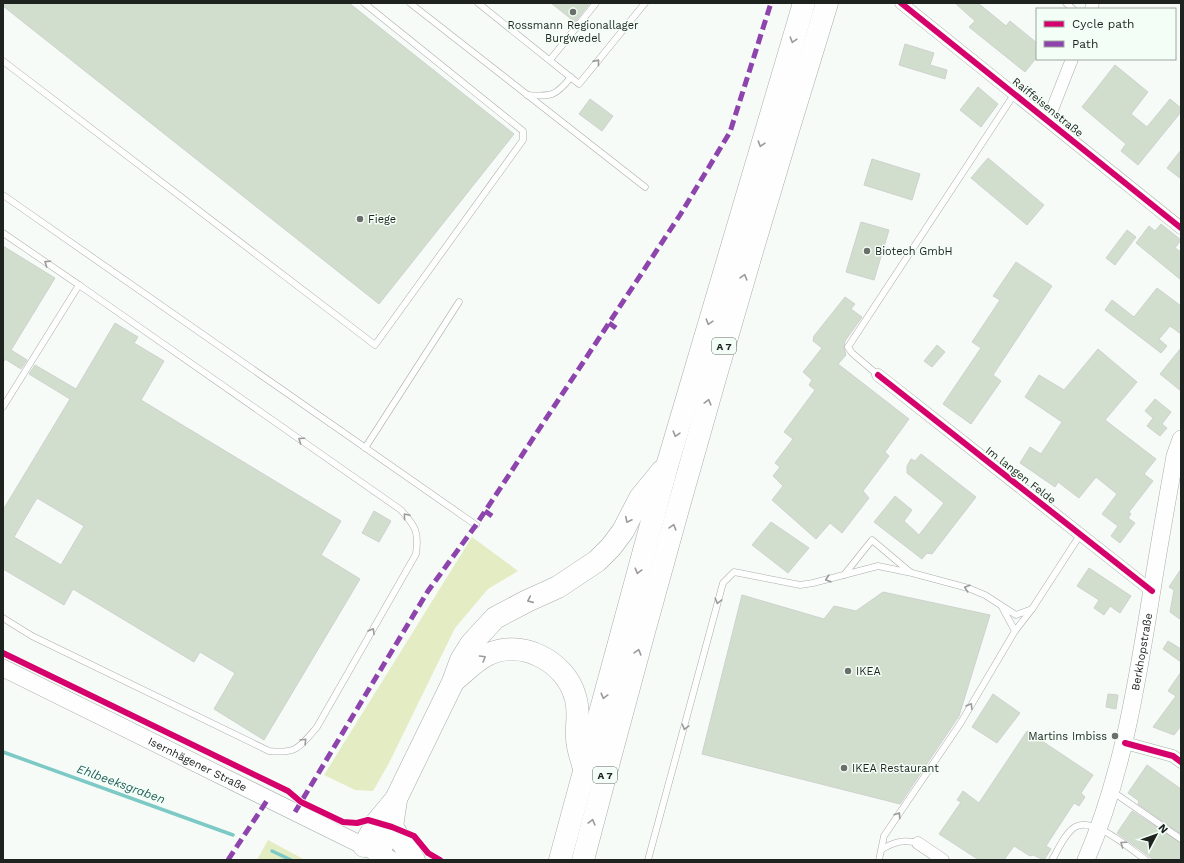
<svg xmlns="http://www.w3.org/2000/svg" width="1184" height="863" viewBox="0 0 1184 863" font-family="'Work Sans',sans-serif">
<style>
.green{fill:#e3ecc3}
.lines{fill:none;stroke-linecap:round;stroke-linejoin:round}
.stream{stroke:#7cc9c5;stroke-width:3.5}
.building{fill:#d2decd;stroke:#ced2ce;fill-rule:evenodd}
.service-casing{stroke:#aaadab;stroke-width:7}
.minor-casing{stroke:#aaadab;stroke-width:13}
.secondary-casing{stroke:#aaadab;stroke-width:18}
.motorway-casing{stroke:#aaadab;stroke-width:23}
.service{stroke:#fefefe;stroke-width:6}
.minor{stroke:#fefefe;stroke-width:12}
.secondary{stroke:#fefefe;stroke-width:17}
.motorway{stroke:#fefefe;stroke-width:22}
.quiet{stroke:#8e44ad;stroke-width:5;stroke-dasharray:10 5;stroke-linecap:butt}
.cycleway-casing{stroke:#f3fef6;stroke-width:8}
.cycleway{stroke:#d6006c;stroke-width:6}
.oneway{stroke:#9a9b9a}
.poi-dot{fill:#6a6f6b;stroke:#f3fef6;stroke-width:1.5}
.labels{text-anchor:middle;stroke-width:3;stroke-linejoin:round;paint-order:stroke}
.shield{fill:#f3fef6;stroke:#5f6560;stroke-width:1}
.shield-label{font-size:10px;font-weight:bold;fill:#1f2320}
.poi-label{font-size:11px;fill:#1f2320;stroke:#f3fef6;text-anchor:start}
.street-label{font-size:11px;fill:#1f2320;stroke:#f3fef6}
.water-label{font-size:12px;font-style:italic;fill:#26615f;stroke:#f3fef6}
</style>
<rect width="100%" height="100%" fill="#f6fbf7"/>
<g class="green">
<polygon points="472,537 518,571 488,589 455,628 389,763 373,791 355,790 324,775"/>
<polygon points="268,840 305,860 257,860"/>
</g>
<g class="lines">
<g class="stream">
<polyline points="3,752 233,835"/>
<polyline points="272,851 291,860"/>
</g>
</g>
<g class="building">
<polygon points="3,3 349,3 514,134 379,304 3,6"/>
<polygon points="551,3 590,3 575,22"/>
<polygon points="955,3 978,3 1006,26 1010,21 1037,43 1037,57 1025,72 969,27 975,21"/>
<polygon points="905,44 934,53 930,65 947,70 945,79 899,65"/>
<polygon points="1115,65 1148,92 1131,114 1147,127 1170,99 1181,108 1181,112 1138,165 1121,151 1126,144 1082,107"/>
<polygon points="978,87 998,104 981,127 960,110"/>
<polygon points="590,99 613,116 602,131 579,114"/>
<polygon points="1181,150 1181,179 1167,168"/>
<polygon points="988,158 1044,205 1027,225 971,178"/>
<polygon points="872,159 920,174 912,200 864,185"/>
<polygon points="861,222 889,230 874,280 846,272"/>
<polygon points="1161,224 1181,240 1175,248 1181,252 1181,280 1136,243 1149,226 1155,231"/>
<polygon points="1127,230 1136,237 1115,265 1106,258"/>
<polygon points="3,246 55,278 11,350 27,360 21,369 5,359 3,363"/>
<polygon points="1016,262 1052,286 993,375 1001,381 971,424 943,404 981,348 972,342 1000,300 993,296"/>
<polygon points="1157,288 1181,306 1181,334 1170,326 1159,339 1167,346 1161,353 1105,310 1112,300 1134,317"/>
<polygon points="845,297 855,304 851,309 862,317 845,341 844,347 846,355 838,364 909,419 885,452 889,456 863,491 869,498 842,533 830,523 816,539 772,500 783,486 773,476 780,467 775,463 793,439 784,432 815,390 809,385 812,380 803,372 822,348 813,341 814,336"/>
<path d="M115,323l23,14 -4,6 30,18 -23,39 200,121 -20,34 39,24 -96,161 -50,-31 21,-36 -35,-21 -6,10 -121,-73 -9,16 -61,-36v-59l67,-111 -41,-25 6,-9 41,24zM37,498l47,28 -23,39 -47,-28z"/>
<polygon points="937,345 945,352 932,367 924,361"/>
<polygon points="1181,348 1181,391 1160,374"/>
<polygon points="1098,349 1137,382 1105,420 1156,459 1144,474 1153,481 1129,512 1131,514 1128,518 1135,523 1120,543 1111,536 1118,526 1102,514 1117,494 1096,477 1079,498 1058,482 1055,487 1020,463 1030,447 1041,454 1062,422 1025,397 1039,375 1064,390"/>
<polygon points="1155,399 1171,412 1162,424 1167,428 1160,436 1147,426 1153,418 1145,411"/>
<polygon points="921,454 976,497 932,554 927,553 922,559 874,522 895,496 912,510 904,521 919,535 944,503 907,473 907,466 911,459 915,461"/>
<polygon points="374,511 391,521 379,542 362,533"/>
<polygon points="771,522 809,548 788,573 752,545"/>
<polygon points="1089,568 1131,596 1120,613 1110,606 1104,615 1094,608 1099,600 1077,586"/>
<polygon points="1181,569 1181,620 1170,612 1174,590 1169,587"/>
<polygon points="883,592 990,615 959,716 900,804 702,754 742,595 824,619 834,606 856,611"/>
<polygon points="1168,641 1181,649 1181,662 1163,649"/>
<polygon points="1181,672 1181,726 1174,735 1153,727 1176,696 1168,691"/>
<polygon points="993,694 1020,713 997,743 972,727"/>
<polygon points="1108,694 1118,695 1116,709 1106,707"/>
<polygon points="1027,731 1093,775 1081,793 1085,797 1079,806 1074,803 1046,846 1051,849 1044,860 1033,855 1030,856 1014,846 1004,860 979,860 939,834 961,802 957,800 963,791 979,803"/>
<polygon points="1147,765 1181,789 1181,834 1138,804 1139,801 1128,793"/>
<polygon points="1132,811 1181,843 1181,860 1154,860 1117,833"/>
</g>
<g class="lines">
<defs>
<g id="service">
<polyline points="410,3 645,187"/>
<polyline points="478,3 579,84 645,3"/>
<polyline points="1066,3 1073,9"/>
<polyline points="550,60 596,3"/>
<polyline points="3,61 375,345 523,140 523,131 364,3"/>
<path d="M527,95c24,2 29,1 44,-18"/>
<polyline points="3,195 476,525"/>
<polyline points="3,233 79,285"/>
<polyline points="878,375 852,353 848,347 1015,93"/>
<path d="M3,407l76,-122 322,225c15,17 18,22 15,44l-99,173c-17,20 -20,27 -48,24l-237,-115 -29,-18"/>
<polyline points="365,448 459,302"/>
<polyline points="844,575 872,540 910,572"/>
<polyline points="1002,607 1015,631"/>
<polyline points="1113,792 1181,839"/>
<path d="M882,849c13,-7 21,-10 36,-6"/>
<polyline points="648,860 723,583 734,572 800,585 813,583 878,566 912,573 968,588 985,595 1016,615 1032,609"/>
<polyline points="879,860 884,836 960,724 1015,631 1032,609 1080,535"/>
<path d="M1052,860c6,-10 13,-27 23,-33 19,-11 56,23 71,33"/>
</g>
<g id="minor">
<polyline points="901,3 1181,228"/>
<polyline points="1091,9 1093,3"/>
<polyline points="1048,120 1072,59"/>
<polyline points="878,375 1152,591"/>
<polyline points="1125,743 1173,756 1181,762"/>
<polyline points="918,843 943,860"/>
</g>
<g id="secondary">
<path id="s1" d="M3,668l389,192"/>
<path id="s2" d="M1086,860c37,-86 51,-178 66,-270 7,-45 15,-89 23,-134l6,-17"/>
</g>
<g id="motorway">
<path d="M456,679c10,-8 19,-18 31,-24 34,-17 78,6 88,41 5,14 1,28 2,42 0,9 4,19 6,27"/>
<polyline points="392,827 414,860"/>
<polyline points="364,846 377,822 396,799 453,682 461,660 471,644 495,618 527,601 558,587 597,561 611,547 623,531 640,498 662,471"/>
<polyline points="378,853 392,827 396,800"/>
<polyline points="560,860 667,466 804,3"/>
<path d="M583,860c75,-287 156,-573 244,-857"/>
</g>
</defs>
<use href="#service" class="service-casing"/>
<use href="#minor" class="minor-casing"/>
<use href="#secondary" class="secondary-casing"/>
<use href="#motorway" class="motorway-casing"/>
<use href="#service" class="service"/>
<use href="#minor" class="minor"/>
<use href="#secondary" class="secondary"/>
<use href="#motorway" class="motorway"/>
<g class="quiet">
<polyline points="609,323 616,328"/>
<polyline points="485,511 492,516"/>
<polyline points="295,812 428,591 476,525 609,323 680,215 730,132 771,3"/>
<polyline points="228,860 268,799"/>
</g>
<defs>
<g id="cycleway">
<polyline points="901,3 1181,228"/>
<polyline points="878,375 1152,591"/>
<polyline points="3,653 288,791 301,802 343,822 357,823 368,820 392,827 414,836 428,853 440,860"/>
<polyline points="1125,743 1173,756 1181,762"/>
</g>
</defs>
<use href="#cycleway" class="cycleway-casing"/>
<use href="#cycleway" class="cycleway"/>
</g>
<defs><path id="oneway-chevron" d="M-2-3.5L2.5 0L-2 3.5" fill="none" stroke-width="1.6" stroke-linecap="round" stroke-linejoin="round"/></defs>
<g class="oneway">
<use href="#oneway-chevron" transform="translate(793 40) rotate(107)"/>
<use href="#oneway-chevron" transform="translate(597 62) rotate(-51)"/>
<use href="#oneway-chevron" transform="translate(761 144) rotate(107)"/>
<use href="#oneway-chevron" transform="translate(47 263) rotate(-146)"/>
<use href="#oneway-chevron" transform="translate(744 277) rotate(-74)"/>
<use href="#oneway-chevron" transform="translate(709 322) rotate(107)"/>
<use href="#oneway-chevron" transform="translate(708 402) rotate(-75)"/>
<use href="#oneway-chevron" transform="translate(676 434) rotate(106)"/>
<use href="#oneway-chevron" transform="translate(301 440) rotate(-145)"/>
<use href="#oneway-chevron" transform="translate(406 516) rotate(-130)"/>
<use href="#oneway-chevron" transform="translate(628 520) rotate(117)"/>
<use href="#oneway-chevron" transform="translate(673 527) rotate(-74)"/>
<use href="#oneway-chevron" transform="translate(638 571) rotate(105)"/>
<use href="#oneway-chevron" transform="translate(828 579) rotate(164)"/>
<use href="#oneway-chevron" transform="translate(967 588) rotate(-162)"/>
<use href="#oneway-chevron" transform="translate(530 600) rotate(156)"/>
<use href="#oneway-chevron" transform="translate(718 601) rotate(105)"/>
<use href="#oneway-chevron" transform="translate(372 631) rotate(-60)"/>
<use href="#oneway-chevron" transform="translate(638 652) rotate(-74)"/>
<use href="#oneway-chevron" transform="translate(483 658) rotate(-31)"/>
<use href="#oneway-chevron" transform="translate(604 696) rotate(105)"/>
<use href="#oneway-chevron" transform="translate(970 706) rotate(-59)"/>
<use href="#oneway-chevron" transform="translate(685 727) rotate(105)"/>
<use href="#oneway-chevron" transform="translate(304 741) rotate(-46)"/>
<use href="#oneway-chevron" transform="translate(898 815) rotate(-56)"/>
<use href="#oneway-chevron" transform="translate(592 822) rotate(-75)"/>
<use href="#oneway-chevron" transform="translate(1123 844) rotate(-145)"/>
</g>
<g class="poi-dot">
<circle cx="573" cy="12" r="4"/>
<circle cx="360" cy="219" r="4"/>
<circle cx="867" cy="251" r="4"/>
<circle cx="848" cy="671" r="4"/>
<circle cx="1115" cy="736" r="4"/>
<circle cx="844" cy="768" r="4"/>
</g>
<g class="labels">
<g class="shield">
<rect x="712" y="338" width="24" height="16" rx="3"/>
<rect x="593" y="767" width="24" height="16" rx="3"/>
</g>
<g class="shield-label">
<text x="724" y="350">A 7</text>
<text x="605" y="779">A 7</text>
</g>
<g class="poi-label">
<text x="573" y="29" text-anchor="middle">Rossmann Regionallager<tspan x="573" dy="13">Burgwedel</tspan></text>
<text x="368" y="223">Fiege</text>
<text x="875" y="255">Biotech GmbH</text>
<text x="856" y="675">IKEA</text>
<text x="1107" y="740" text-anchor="end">Martins Imbiss</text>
<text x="852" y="772">IKEA Restaurant</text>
</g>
<g class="street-label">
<text transform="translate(1048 107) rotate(39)" y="4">Raiffeisenstraße</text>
<text transform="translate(1021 475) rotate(38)" y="4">Im langen Felde</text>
<text dy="4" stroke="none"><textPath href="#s2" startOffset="216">Berkhopstraße</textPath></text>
<text dy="4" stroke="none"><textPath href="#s1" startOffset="217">Isernhägener Straße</textPath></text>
</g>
<g class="water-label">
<text transform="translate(121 784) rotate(20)" y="4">Ehlbeeksgraben</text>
</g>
</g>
<rect width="1184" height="863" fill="none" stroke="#1f2320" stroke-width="8"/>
<rect x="1036" y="8" width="140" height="52" fill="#f3fef6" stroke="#9ea6a0"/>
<rect x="1044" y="21" width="20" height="6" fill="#d6006c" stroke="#9ea6a0"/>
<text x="1072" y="28" font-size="12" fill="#1f2320">Cycle path</text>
<rect x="1044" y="41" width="20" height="6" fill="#8e44ad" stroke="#9ea6a0"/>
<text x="1072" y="48" font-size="12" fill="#1f2320">Path</text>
<g transform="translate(1156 835) rotate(49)" stroke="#f3fef6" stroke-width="3" paint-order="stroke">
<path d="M0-3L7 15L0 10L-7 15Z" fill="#1f2320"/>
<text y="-6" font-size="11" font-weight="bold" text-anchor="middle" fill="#1f2320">N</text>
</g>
</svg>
